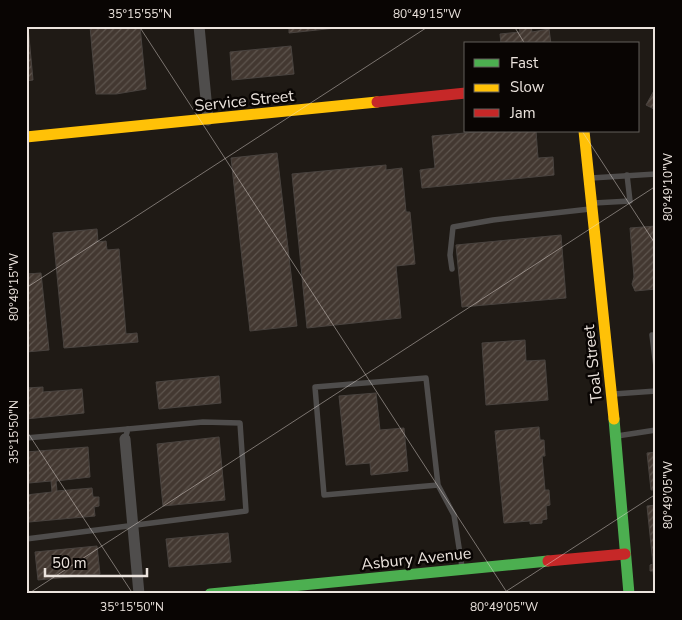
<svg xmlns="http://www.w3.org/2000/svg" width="682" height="620" viewBox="0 0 682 620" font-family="'Nunito Sans',sans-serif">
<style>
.building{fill:url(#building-hatch);stroke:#49433f}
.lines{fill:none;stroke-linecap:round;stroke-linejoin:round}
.lane{stroke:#4f4d4c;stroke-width:5.5}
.street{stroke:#4f4d4c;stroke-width:11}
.fast{stroke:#4caf50;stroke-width:11}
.slow{stroke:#ffc107;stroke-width:11}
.jam{stroke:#c62828;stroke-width:11}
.ticks{fill:none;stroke:#ebe3dd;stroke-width:1;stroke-opacity:0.45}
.labels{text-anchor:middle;stroke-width:5;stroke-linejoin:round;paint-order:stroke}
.street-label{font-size:16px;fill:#ebe3dd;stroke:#090503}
.neatline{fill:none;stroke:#ebe3dd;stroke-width:2}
.ticks-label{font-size:12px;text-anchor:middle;fill:#ebe3dd}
</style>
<defs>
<pattern id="building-hatch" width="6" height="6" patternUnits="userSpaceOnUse" patternTransform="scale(1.25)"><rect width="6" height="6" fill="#433831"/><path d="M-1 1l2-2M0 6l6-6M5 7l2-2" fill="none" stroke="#5e554e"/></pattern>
</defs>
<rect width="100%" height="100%" fill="#1f1a15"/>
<g class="building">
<polygon points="26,26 28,26 33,80 26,81"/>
<polygon points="90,26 140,26 146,89 116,94 96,94"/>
<polygon points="289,26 335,26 336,28 289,33"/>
<polygon points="519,26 531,26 532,32 549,29 551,44 501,44 500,34 520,32"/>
<polygon points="291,46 294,74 232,80 230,52"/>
<polygon points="656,87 656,110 646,105"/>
<polygon points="487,131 536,131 538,158 553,157 554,175 422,188 420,170 435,168 432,136"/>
<polygon points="277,153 297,326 250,331 231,158"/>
<polygon points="386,165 386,170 402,168 406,212 410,212 415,264 396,266 401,318 307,328 292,174"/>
<polygon points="656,226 656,289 635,291 632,284 634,277 630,228"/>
<polygon points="97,229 98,242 106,241 107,250 119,249 126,334 137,333 138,342 64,348 53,233"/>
<polygon points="561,235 566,298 462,307 456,245"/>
<polygon points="41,273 49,350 26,352 26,274"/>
<polygon points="525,340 526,361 545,360 548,400 486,405 482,343"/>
<polygon points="219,376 221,403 159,409 156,382"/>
<polygon points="43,387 43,392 82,389 84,413 26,419 26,388"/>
<polygon points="376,393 380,430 404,428 408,471 371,475 370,463 346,465 339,396"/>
<polygon points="539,427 540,440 544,440 545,456 542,456 545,490 549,490 550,505 546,506 547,519 542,520 542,523 530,524 530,521 504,523 495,431"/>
<polygon points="219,437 225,500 163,506 157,444"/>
<polygon points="88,447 90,477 56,481 57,491 92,488 93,497 99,497 99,506 94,507 95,516 29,522 26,495 52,492 51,481 29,483 26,452"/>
<polygon points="656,452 656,490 651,490 647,453"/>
<polygon points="656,505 656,581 654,581 653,571 650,571 650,565 653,564 647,506"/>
<polygon points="228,533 231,562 169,567 166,539"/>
<polygon points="97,546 100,574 38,580 35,552"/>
</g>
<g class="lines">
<g class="lane">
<polyline points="591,178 656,174"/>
<polyline points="594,203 630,201 627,175"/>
<polyline points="452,269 450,255 453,227 493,220 590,209"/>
<polyline points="652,335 656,367"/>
<polyline points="614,394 656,391"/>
<polyline points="617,436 656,430"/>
<polyline points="26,438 128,429"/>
<polyline points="438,485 324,495 315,387 426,378 438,485 454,515 462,567"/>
<polyline points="26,539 246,511 240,423 203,422 128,429 125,439"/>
</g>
<g class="street">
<polyline points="199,26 208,120"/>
<polyline points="125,439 139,594"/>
</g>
<g class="fast">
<polyline points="614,419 629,594"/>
<polyline points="210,594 548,561"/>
</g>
<g class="slow">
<polyline points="584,131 614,419"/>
<polyline points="26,137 377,102"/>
</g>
<g class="jam">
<polyline points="377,102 466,93"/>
<polyline points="548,561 625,554"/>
</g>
</g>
<path class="ticks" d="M139,26l369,568M514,26l11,18M582,131l74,114M26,288l403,-262M26,430l107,164M28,594l628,-408M502,594l154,-100"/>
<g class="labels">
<g class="street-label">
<text transform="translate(244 100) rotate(-6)" y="6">Service Street</text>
<text transform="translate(592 364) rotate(-96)" y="6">Toal Street</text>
<text transform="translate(416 558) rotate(-6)" y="6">Asbury Avenue</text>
</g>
</g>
<rect width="682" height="620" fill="none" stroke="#090503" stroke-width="55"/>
<rect x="464" y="42" width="175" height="90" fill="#090503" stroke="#635e5a"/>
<rect x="474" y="59" width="25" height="8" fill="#4caf50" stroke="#635e5a"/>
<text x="510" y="68" font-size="15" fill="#ebe3dd">Fast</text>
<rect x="474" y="84" width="25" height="8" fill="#ffc107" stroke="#635e5a"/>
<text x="510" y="92" font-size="15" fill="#ebe3dd">Slow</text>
<rect x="474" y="109" width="25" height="8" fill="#c62828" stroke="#635e5a"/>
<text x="510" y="118" font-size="15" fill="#ebe3dd">Jam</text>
<path d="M45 568v8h102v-8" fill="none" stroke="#ebe3dd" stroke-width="2.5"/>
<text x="52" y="568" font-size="15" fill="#ebe3dd" stroke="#090503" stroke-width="4" paint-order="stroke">50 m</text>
<rect x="28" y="28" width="626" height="564" class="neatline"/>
<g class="ticks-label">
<text x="140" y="18">35°15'55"N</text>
<text x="427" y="18">80°49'15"W</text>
<text transform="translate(668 187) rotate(-90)" y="4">80°49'10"W</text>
<text transform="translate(14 287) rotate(-90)" y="4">80°49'15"W</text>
<text transform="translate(14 432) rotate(-90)" y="4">35°15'50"N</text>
<text transform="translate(668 495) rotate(-90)" y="4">80°49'05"W</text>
<text x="132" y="611">35°15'50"N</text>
<text x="504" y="611">80°49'05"W</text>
</g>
</svg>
